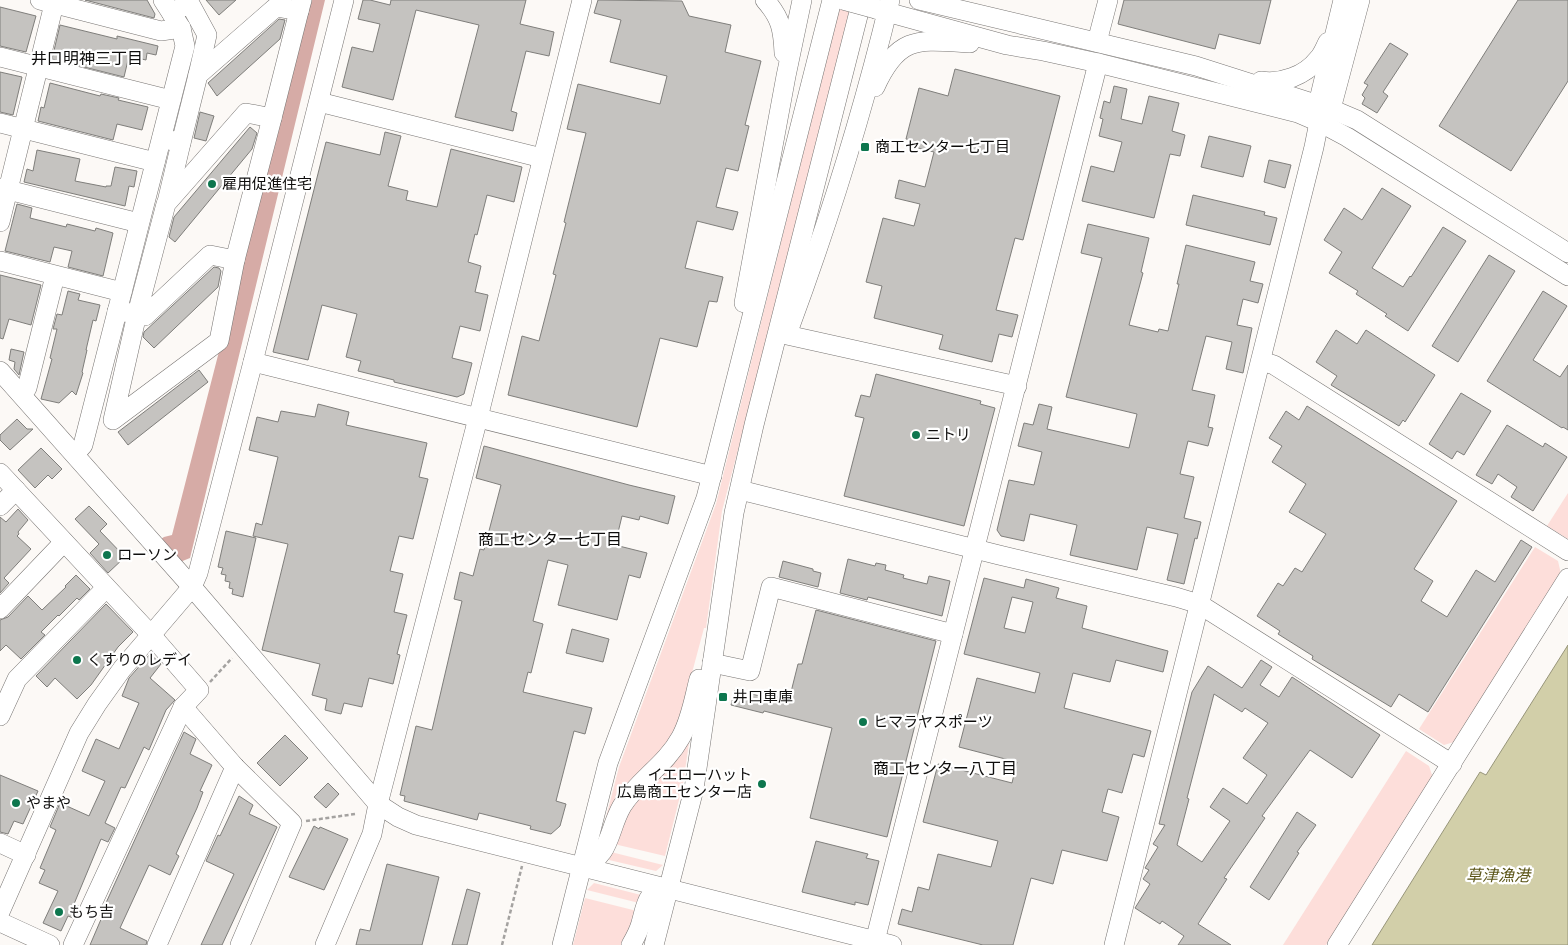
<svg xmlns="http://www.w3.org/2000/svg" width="1568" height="945" viewBox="0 0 1568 945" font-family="'PT Sans','Noto Sans JP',sans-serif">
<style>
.green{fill:#fddeda}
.forest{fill:#d6aba6}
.water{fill:#d2cfa9;stroke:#97957a}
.building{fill:#c5c3c0;stroke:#7f7e7b;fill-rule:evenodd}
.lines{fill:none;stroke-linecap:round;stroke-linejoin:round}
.minor-casing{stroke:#787573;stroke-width:20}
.path{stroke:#a4a2a0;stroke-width:2.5;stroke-dasharray:4 2.5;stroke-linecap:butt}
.minor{stroke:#fff;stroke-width:19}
.minor-bridge-casing{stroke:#787573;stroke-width:20;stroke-linecap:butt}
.minor-bridge{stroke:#fff;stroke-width:19}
.poi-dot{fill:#0d764e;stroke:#fff;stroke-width:2}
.labels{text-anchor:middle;stroke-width:4.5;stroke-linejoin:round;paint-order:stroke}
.poi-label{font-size:15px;fill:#0e0d0c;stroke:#fff;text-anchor:start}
.neighbourhood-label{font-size:16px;fill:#0e0d0c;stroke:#fff}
.water-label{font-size:16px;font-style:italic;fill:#5a5416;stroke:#fff}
</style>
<rect width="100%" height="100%" fill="#fcf9f6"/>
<g class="green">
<polygon points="841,0 855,0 722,511 706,628 704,628 677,729 603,829 619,767 716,504"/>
<polygon points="1568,493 1568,539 1547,526"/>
<polygon points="1535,547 1558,561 1561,574 1454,742 1444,745 1419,729"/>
<polygon points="690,736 683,784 665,856 614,844 623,818"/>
<polygon points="1406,751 1429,766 1433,778 1326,945 1283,945"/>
<polygon points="611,852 663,865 656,871 609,860"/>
<polygon points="594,883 641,895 639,903 587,890"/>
<polygon points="585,898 637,911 623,945 573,945"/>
</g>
<polygon class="forest" points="309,0 325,0 190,558 180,562 161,539 164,537 172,535"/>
<polygon class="water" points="1568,645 1568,945 1372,945 1480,772 1486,775"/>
<g class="building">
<polygon points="85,0 147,0 155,14 154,18"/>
<polygon points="206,0 236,0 219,15"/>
<polygon points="363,0 370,0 390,5 391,0 526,0 520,24 554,32 549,56 526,51 511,111 517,113 513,131 455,117 479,25 416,10 393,100 342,87 352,47 373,52 380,24 358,19"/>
<polygon points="598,0 682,1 689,16 731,25 725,52 761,61 745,125 749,126 738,171 726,168 716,207 738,212 733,230 697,221 685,268 723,277 717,302 709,301 697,347 660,338 637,427 508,395 522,336 539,341 556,275 553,274 566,223 564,222 586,133 567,129 578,84 660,104 667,76 610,62 621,20 594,13"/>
<polygon points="1124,0 1271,0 1260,44 1219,34 1215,49 1118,24"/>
<polygon points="1518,0 1568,0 1568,81 1511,171 1439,126"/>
<polygon points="0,7 36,16 26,52 0,46"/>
<polygon points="279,19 285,20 280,39 217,96 208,83"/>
<polygon points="60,25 117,39 117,36 158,46 156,55 147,53 146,60 129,56 124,77 52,59"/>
<polygon points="1390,43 1408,54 1383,92 1388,96 1377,113 1362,104 1365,98 1362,95 1368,85 1364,83"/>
<polygon points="955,69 1060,96 1023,240 1015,238 996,310 1018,315 1012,337 999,334 992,362 939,349 943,335 874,318 882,286 866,282 883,218 914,226 920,204 895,198 899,180 925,187 934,152 910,146 912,140 906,139 919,88 948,96"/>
<polygon points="0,72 22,77 13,115 0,112"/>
<polygon points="50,83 100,96 101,94 119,98 118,100 148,107 142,130 117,124 113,140 38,121 41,107 44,108"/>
<polygon points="1114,86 1127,89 1121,119 1142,124 1149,96 1179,103 1172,131 1185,135 1180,156 1170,154 1154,218 1082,201 1091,166 1114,172 1122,142 1099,136 1103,119 1100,118 1104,101 1110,103"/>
<polygon points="200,112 214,116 206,141 194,138"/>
<polygon points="250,127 257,133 252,149 175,242 169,237 174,217"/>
<polygon points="385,132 401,136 388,186 408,191 406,200 437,207 451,149 522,167 514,202 487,195 477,235 475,234 468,262 481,266 475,292 488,295 480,331 460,326 452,358 472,363 464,394 457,397 394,382 394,380 358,371 361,361 346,357 357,314 322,305 308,360 273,352 326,142 380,155"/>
<polygon points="1209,136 1251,146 1243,177 1201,167"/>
<polygon points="37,150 80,159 75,181 106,187 106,186 111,186 115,167 137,171 134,187 129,186 125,206 24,182 27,169 33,171"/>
<polygon points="1269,160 1291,165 1285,188 1264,182"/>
<polygon points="1382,188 1411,206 1372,268 1403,287 1410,276 1411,277 1443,227 1466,241 1408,331 1385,316 1387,314 1356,294 1358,291 1329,273 1342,252 1324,240 1344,208 1362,220"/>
<polygon points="1193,195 1265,212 1264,215 1277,218 1270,245 1186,225"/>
<polygon points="17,204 32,208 30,218 66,227 67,224 95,231 96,228 113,233 103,276 68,267 72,251 54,247 50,262 5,251"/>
<polygon points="1088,224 1149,238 1141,272 1143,273 1129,325 1158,332 1159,329 1168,331 1179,284 1177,284 1186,245 1255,262 1250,281 1263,284 1258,303 1243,299 1237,325 1252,328 1243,373 1226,369 1232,342 1206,336 1192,390 1215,395 1208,427 1213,428 1208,446 1188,441 1180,474 1194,477 1184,518 1201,522 1197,539 1195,538 1184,584 1167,580 1178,534 1147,527 1137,570 1070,555 1077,525 1030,514 1024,541 1001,536 997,530 1009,480 1034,485 1042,452 1018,446 1024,423 1033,425 1039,404 1052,407 1047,429 1129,448 1137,414 1066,397 1102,258 1081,253"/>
<polygon points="1489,255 1515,271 1458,362 1432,346"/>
<polygon points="214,267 219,268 221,271 218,287 154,348 143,337 144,332"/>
<polygon points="0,275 41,285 31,325 9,319 3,339 0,338"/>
<polygon points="68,291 80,294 78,300 100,305 96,321 93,320 86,350 87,350 82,372 83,373 76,395 72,391 59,403 41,399 52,359 50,358 57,329 53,329 57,314 62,315"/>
<polygon points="1543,291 1567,306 1533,360 1560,377 1568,365 1568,430 1563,427 1562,428 1487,381"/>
<polygon points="1336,330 1357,344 1366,330 1435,375 1405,422 1403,420 1399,426 1331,385 1337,376 1316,362"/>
<polygon points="11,349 24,352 19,375 14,369 15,362 9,360"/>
<polygon points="199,370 208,382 128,445 118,432"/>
<polygon points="876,374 981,401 980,404 995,408 964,526 844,496 864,418 855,416 861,395 870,397"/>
<polygon points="1461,393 1491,411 1464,455 1457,451 1452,459 1429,444"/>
<polygon points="318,404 349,412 346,425 427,443 419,477 428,479 413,539 399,536 390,571 403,574 394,612 407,615 397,654 400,655 393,684 369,678 362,707 344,703 341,714 325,710 327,699 312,695 320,664 262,650 288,544 253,536 256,523 262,525 278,457 249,450 257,417 278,422 281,411 315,417"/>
<polygon points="1307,406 1457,501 1414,569 1433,581 1421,601 1447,617 1476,570 1495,582 1521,540 1532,547 1428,712 1399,694 1391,707 1312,659 1313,656 1278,634 1280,631 1257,616 1278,583 1283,586 1295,568 1302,572 1326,534 1289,512 1306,484 1272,462 1282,446 1269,438 1286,411 1299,420"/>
<polygon points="17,419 27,429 33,429 10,450 0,440 0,435"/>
<polygon points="1507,425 1543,447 1545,443 1567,457 1533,511 1511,497 1517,487 1498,474 1492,484 1476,475"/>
<polygon points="484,446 629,485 675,496 668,524 640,516 639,520 622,516 615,545 647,553 640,578 629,575 617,620 558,605 568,565 548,560 533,621 543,624 531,673 528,672 523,692 592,708 585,734 574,731 556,801 566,804 560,826 551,834 530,829 531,826 479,813 477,820 404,801 405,796 400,795 416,726 432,730 462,601 454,599 460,572 473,576 480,549 484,550 501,485 476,478"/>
<polygon points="41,448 62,469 52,479 48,475 35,488 18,470"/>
<polygon points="89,506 107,524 100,531 125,557 108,573 90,553 99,544 75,519"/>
<polygon points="18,509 28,520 18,532 19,534 17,536 31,549 4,578 9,583 0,593 0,517 6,522"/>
<polygon points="226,531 256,538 243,597 232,594 233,589 229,588 230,582 225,581 226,575 221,574 223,568 218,567"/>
<polygon points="848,559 875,566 876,563 886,565 885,570 904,575 903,578 927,584 929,576 950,581 942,616 868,597 867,600 840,593"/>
<polygon points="783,561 813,569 813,571 821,573 818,587 779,577"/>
<polygon points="76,575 90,589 79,600 77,598 59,616 58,615 41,632 45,635 21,659 6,645 0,651 0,620 8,617 28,596 42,610 66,587 65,586"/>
<path d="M984,578l40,10 2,-9 33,9 -3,10 31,8 -5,22 86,23 -5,21 -47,-12 -6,22 -37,-9 -9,35 87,23 -7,26 -11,-3 -11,39 -14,-4 -6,23 17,5 -12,44 -45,-11 -9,34 -22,-6 -18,67h-30l-85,-21 4,-15 10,3 6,-25 11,3 9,-36 53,13 7,-26 -75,-19 15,-58 74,19 5,-21 -58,-15 18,-69 58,15 5,-20 -76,-19zM1012,597l21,5 -8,31 -21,-5z"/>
<polygon points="106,604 133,632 118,647 91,685 77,699 55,678 47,687 36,676"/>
<polygon points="816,610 936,641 887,837 810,818 832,728 764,711 763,713 731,705 735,690 773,699 774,696 789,700 798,664 802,664"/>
<polygon points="572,629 609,639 603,662 566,653"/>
<polygon points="150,654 161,664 150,678 175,700 166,710 149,750 144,747 125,788 121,787 105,823 115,828 108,842 101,839 74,904 79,906 73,918 68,916 61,931 43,923 58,891 39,883 45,870 40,868 56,830 50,827 60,803 89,816 105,781 82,771 96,739 119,749 139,703 122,696 129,678"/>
<path d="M1261,660l11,7 -12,18 19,12 13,-20 88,58 -28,43 -42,-28 -48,66 3,2 -41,60 3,1 -29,45 33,21h-53l6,-9 -22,-15 -2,3 -25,-16 15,-24 -7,-5 6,-9 -4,-2 13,-21 -5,-3 12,-19 -6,-1 33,-132 16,-26 34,22zM1214,694l28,18 3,-4 23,15 -25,35 24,17 -20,29 -24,-16 -13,19 20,14 -28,41 -25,-17 12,-46 -2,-1z"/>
<polygon points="184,732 196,739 190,754 212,765 200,791 203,792 197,808 176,854 179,856 170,875 149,865 120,928 147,941 146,945 90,945 102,917 100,916"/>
<polygon points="285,735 308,758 280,786 257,763"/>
<polygon points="0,775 38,791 23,824 14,821 8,834 0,832"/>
<polygon points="328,783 339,794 326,808 314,797"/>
<polygon points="239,796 253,805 249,814 277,827 222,945 201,945 234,874 206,861 218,835 220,836"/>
<polygon points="1297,812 1316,825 1297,852 1299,853 1269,900 1250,887"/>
<polygon points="314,826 319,829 320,827 348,839 324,890 289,877"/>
<polygon points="816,841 868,854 866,858 879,861 868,905 855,902 855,905 802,892"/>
<polygon points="387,864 439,877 422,945 356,945 360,929 370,931"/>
<polygon points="467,889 480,893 467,945 452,945"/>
</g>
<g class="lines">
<defs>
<g id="minor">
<polyline points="40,0 161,31 181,28"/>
<path d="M765,0c16,18 18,30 19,53"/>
<polyline points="919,0 1196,66 1331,109 1357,120 1568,253"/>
<polyline points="876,9 1007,45 1043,51 1098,63 1298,113 1319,122 1347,137 1568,276"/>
<polyline points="172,14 189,2 207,35 198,75"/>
<polyline points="1097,42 1108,0"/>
<polyline points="0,57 171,100"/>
<path d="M1261,81c20,3 44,-5 57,-22 5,-5 7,-12 10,-17"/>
<path d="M875,87c24,-53 44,-47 95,-44"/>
<polyline points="319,102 542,158"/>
<polyline points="1324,117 1331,109 1360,0"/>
<polyline points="0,123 155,162"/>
<polyline points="162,138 181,143 198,75 276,7 299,11 302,0"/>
<polyline points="0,188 139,223"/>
<polyline points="167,202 181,143"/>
<polyline points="0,222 55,0"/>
<polyline points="235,260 272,118"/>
<polyline points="0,261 122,292"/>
<polyline points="744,303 786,76 802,0"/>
<path d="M117,311c9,1 19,3 28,5l65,-61 25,5 -16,81 -106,79 24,-106 29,-110 80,-91 26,5 27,-107"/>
<path d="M789,329c40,-108 74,-217 101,-329"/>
<polyline points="787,335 1017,386"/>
<polyline points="1261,361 1274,365 1568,551"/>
<polyline points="253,362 712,476"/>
<polyline points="0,371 192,587 378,804 398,817 416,825 892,945"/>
<polyline points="21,394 27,388 55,276"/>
<polyline points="75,454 83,445 185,46 181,28 163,0"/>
<polyline points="0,473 152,636 199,690 183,707 73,945"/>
<polyline points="740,490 999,555 1176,597 1199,604 1452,764"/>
<polyline points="0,506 16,490"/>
<polyline points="0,609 64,542"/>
<polyline points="712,663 750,671 771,587 953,634"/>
<polyline points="183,707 235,767 292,823 240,945"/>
<polyline points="0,716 17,679 106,588"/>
<polyline points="0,843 26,855"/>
<path d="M582,866c29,-9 26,-36 40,-60 17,-27 43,-40 59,-69 10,-18 13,-39 18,-58"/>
<polyline points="0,912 79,733 97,704 122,669 192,587 198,573 253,362 344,0"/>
<polyline points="0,922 50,945"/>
<polyline points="157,945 235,767"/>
<polyline points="325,945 372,834 378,804 478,418 582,0"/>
<polyline points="562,945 608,763 706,498 832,0"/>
<path d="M631,945c4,-7 8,-14 10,-22 5,-17 5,-34 28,-34"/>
<polyline points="654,945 694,789 734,513 754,425 862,0"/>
<polyline points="874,945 1098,63"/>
<polyline points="1114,945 1314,147 1319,122 1318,104 1343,0"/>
<polyline points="1337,945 1568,578"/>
</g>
</defs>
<use href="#minor" class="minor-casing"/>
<g class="path">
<polyline points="210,682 232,658"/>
<polyline points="306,821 355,814"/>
<polyline points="502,945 522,866"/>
</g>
<use href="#minor" class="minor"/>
<defs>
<polyline id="minor-bridge" points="843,0 876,9"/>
</defs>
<use href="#minor-bridge" class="minor-bridge-casing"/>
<use href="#minor-bridge" class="minor-bridge"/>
</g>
<g class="poi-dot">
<rect x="860" y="142" width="10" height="10" rx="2.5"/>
<circle cx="212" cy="184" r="5"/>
<circle cx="916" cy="435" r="5"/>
<circle cx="107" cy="555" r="5"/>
<circle cx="77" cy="660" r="5"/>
<rect x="718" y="692" width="10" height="10" rx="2.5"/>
<circle cx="863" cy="722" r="5"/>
<circle cx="762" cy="784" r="5"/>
<circle cx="16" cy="803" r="5"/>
<circle cx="59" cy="912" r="5"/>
</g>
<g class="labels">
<g class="poi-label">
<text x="875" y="152">商工センター七丁目</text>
<text x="222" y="189">雇用促進住宅</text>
<text x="926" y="440">ニトリ</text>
<text x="117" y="560">ローソン</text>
<text x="87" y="665">くすりのレデイ</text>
<text x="733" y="702">井口車庫</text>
<text x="873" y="727">ヒマラヤスポーツ</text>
<text x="752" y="780" text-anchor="end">イエローハット<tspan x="752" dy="17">広島商工センター店</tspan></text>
<text x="26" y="808">やまや</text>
<text x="69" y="917">もち吉</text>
</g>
<g class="neighbourhood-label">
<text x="87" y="64">井口明神三丁目</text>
<text x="550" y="545">商工センター七丁目</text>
<text x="945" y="774">商工センター八丁目</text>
</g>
<g class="water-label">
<text x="1498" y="881">草津漁港</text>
</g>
</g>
</svg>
